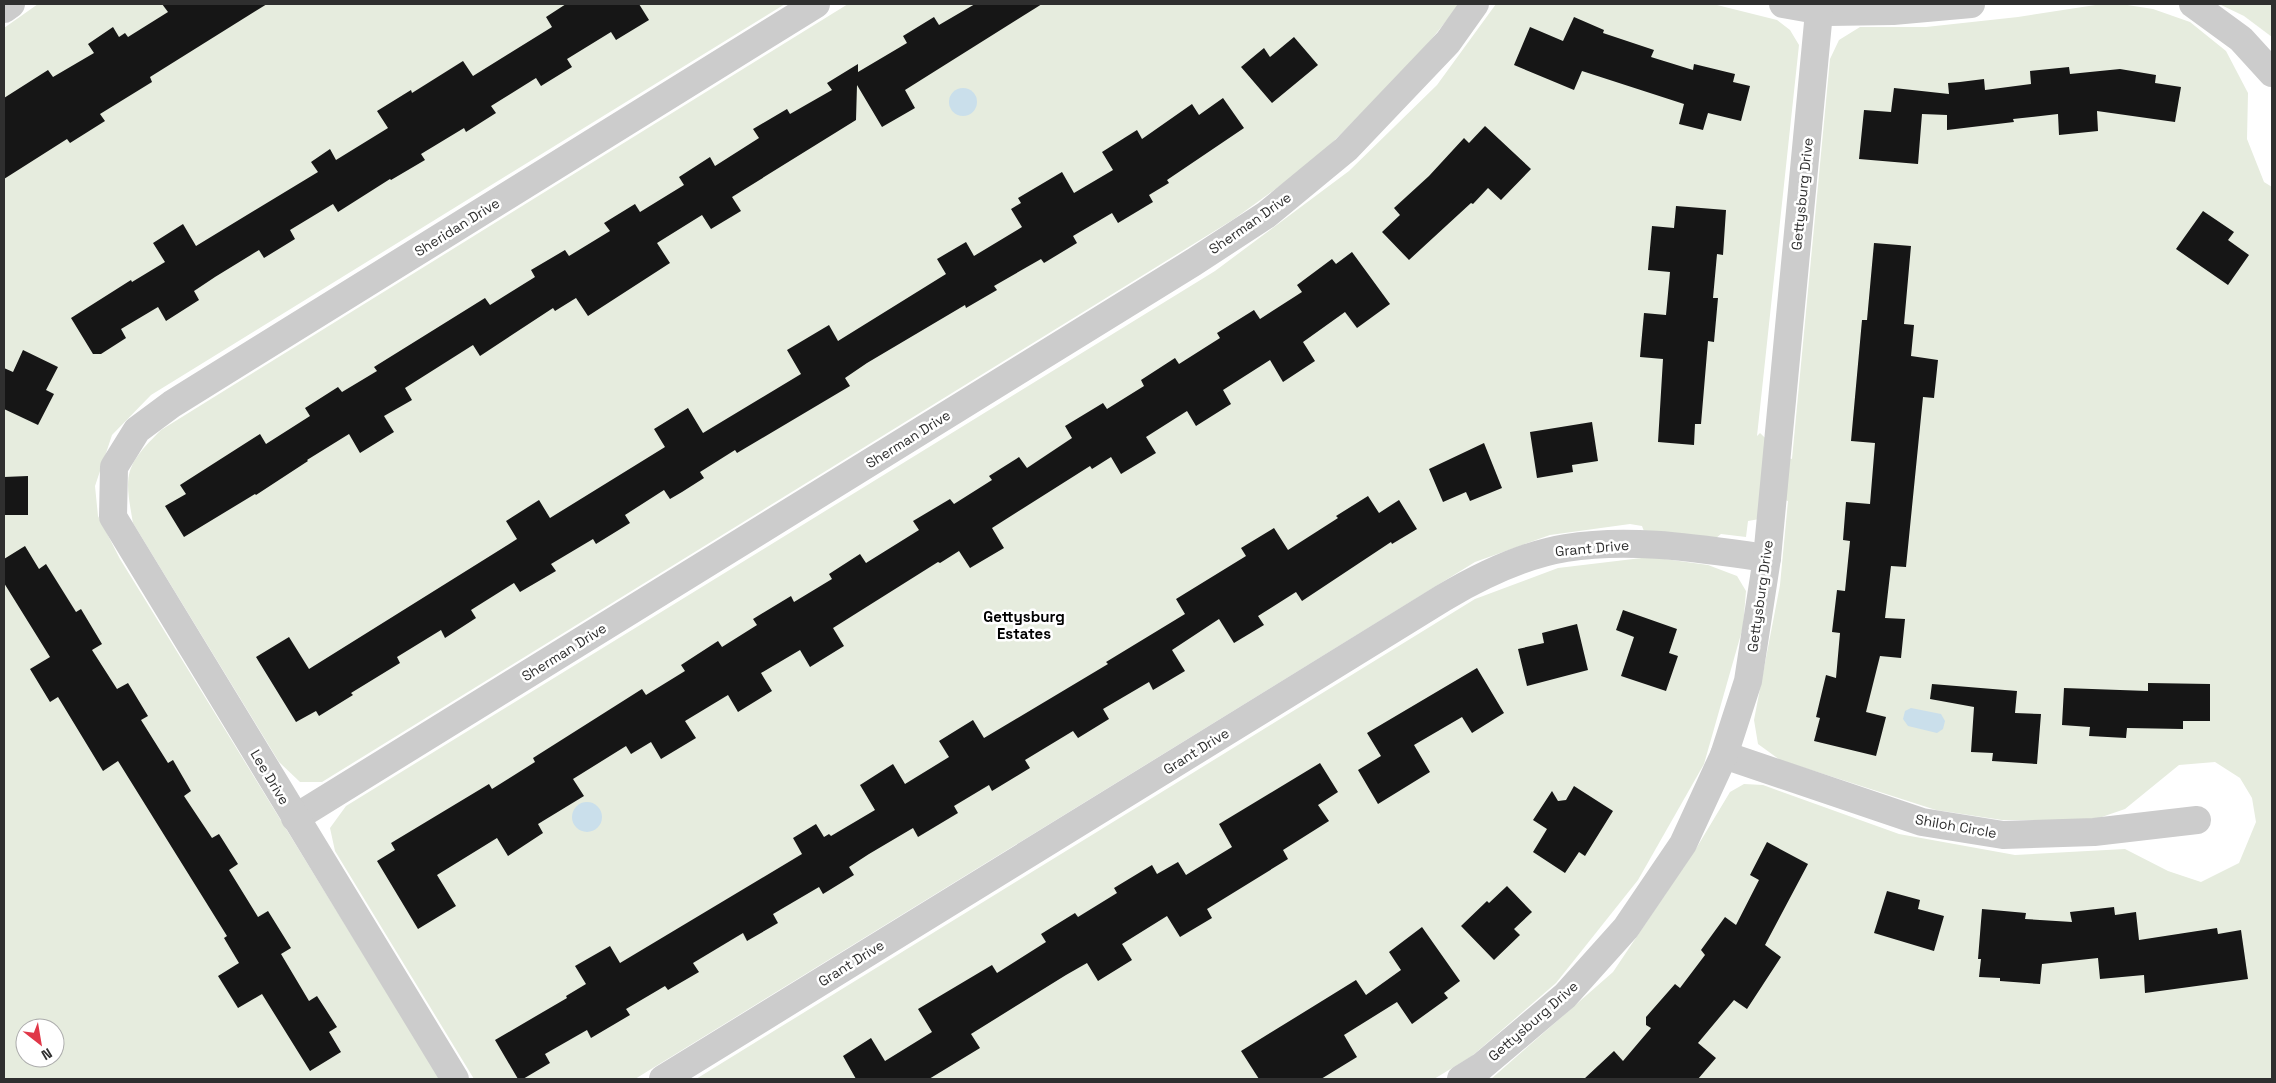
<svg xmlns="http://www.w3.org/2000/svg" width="2276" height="1083" viewBox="0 0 2276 1083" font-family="'Space Grotesk',sans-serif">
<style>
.green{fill:#e6ecde;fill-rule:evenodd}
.water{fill:#cadfeb}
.building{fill:#161616}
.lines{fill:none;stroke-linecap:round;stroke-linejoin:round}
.minor{stroke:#ccc;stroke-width:28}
.labels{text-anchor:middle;stroke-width:5;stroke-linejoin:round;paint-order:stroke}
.street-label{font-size:14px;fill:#2f2f2f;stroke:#fff}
.neighbourhood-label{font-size:15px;font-weight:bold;fill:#000;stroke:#fff}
</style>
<rect width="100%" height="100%" fill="#fff"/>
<g class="green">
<path d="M38,4h747l-634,391 -39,40 -17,51 3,30 22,43 320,520h-436v-1051zM25,1028h30v30h-30z"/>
<path d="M848,4h612l-43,53 -103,104 -80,58 -912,563h-22l-21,-20 -146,-239c-9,-50 -9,-56 28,-93z"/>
<polygon points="1496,4 1713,4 1777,20 1790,30 1799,45 1757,436 1760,433 1785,457 1792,459 1830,59 1839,40 1860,27 1926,27 2018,17 2102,4 2121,4 2153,9 2190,22 2226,51 2248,93 2247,139 2264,182 2272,187 2272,1079 1491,1079 1613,972 1697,847 1730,792 1744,784 1763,785 1899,834 2015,855 2125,849 2168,871 2201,882 2239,863 2256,822 2252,798 2240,778 2215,762 2179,765 2125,809 2093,820 2002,820 1936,810 1780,760 1758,744 1754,720 1780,585 1788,501 1777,498 1765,518 1748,521 1746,537 1721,534 1716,538 1645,534 1642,526 1630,524 1550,535 1475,562 635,1079 474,1079 335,851 330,828 346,806 1215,271 1349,171 1437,85"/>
<polygon points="2219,4 2272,4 2272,37 2244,16"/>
<polygon points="1650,557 1708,565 1737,576 1746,591 1743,627 1704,764 1638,880 1556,983 1472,1056 1434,1079 696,1079 1475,599 1558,568"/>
</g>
<g class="water">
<circle cx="963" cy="102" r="14"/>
<polygon points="1911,708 1941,714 1945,721 1943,729 1937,733 1908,726 1903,719 1905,711"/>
<circle cx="587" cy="817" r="15"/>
</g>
<g class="building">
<polygon points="162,4 267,4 150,77 152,82 100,114 105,121 70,143 67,139 4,179 4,98 48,70 53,77 94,53 88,44 113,27 119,37 125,33 128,37 168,12"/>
<polygon points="566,4 639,4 649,20 616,40 611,32 567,59 572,67 541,86 536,78 491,106 496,113 466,132 464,128 421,154 425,160 391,180 390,179 338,212 333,204 290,230 295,239 264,258 259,250 215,277 194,291 199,300 166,321 158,307 121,329 126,338 101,354 93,354 71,318 131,280 132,282 165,262 153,243 183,224 196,246 318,172 311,162 330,149 336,160 388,128 377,111 411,90 412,93 463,61 473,76 552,27 546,17"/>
<polygon points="975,4 1042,4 905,90 915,108 882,127 857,85 856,120 732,197 741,211 711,229 702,215 657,243 670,263 588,316 576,298 555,311 553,308 480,356 473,345 405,388 412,400 384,416 394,432 360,453 349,434 307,460 308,461 256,495 255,494 184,537 165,506 186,494 180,485 260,434 266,444 310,416 305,408 338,387 342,392 377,371 374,367 485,298 490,305 535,277 531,270 565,250 569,256 610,231 604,223 635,204 640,212 684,185 679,177 710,157 715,166 759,138 753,129 787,109 790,114 832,90 827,83 858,64 858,72 907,43 903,36 934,17 939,25"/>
<polygon points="1574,17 1604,30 1603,33 1654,50 1651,57 1693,70 1694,64 1735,74 1733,82 1750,86 1741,121 1708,113 1703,130 1679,124 1684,104 1582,71 1574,90 1514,65 1530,27 1563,41"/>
<polygon points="1294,37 1318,65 1272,103 1241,67 1264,48 1270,57"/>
<polygon points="2069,67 2070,74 2120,69 2156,75 2155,83 2181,87 2175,122 2097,111 2098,131 2059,135 2058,114 2013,119 2014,122 1947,130 1947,115 1922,114 1918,164 1859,159 1864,110 1891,112 1894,88 1949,94 1948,83 1960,82 1984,79 1985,90 2031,84 2030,71"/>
<polygon points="1223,98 1244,128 1167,180 1169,183 1149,195 1153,202 1118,223 1112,213 1073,236 1077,243 1044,263 1041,259 994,286 997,290 966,308 965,305 867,363 845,378 850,386 737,453 735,450 700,472 704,478 682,492 670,499 664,490 625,515 630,523 596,544 593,539 551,564 556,571 520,592 514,583 471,610 476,618 445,638 441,630 397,657 400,663 351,693 353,695 319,716 316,711 296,722 256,657 289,637 309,669 517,539 506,521 539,500 550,518 665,447 654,429 688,408 703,433 801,374 787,350 829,325 838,341 946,274 937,259 966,242 974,256 1022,227 1011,209 1021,203 1018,198 1062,172 1074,193 1113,170 1102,152 1137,130 1142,139 1192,104 1199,115"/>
<polygon points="1485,126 1531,169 1501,200 1488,188 1473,204 1471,203 1409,260 1382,232 1400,215 1394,208 1429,176 1464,138 1469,143"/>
<polygon points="1676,206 1726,210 1723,255 1717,254 1713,298 1718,298 1714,342 1708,341 1701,424 1695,424 1694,445 1658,442 1663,359 1640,357 1644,313 1666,315 1670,272 1648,270 1652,226 1674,228"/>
<polygon points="2203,211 2234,232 2228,240 2249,255 2228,285 2176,249"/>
<polygon points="1874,243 1911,246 1904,324 1914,325 1911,356 1938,360 1934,398 1923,397 1906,567 1891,566 1885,618 1905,619 1901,658 1880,656 1866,712 1886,717 1876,756 1814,741 1820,718 1816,717 1826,675 1836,678 1840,633 1832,632 1837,590 1845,591 1850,541 1843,540 1846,502 1870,504 1875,443 1851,441 1862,320 1867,320"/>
<polygon points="1352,252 1390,304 1357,328 1345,312 1303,342 1315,361 1283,382 1270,360 1223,390 1231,404 1196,426 1187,411 1146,437 1156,453 1121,474 1111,457 1092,469 1090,466 992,528 1004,548 970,568 959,551 940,563 938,562 833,628 844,646 810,667 800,650 761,673 772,691 738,712 728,695 685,721 696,738 661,759 651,742 631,754 626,746 573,779 584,796 538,824 543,833 508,856 497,838 437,875 456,906 418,929 377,861 395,850 391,843 489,784 492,789 535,762 533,758 642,689 646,695 685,671 681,665 718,641 722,647 757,625 753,619 791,596 794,602 832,579 829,574 860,554 866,563 919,530 913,521 950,499 954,504 992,480 989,476 1019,457 1027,468 1072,438 1065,426 1103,403 1107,409 1144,386 1141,380 1175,358 1179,364 1220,338 1217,333 1254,310 1260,319 1302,292 1297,285 1332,259 1336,264"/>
<polygon points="23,350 58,367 46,390 54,394 38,425 4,409 4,368 13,372"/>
<polygon points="1592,422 1598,461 1572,465 1573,472 1537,478 1530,432"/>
<polygon points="1484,443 1502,488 1470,501 1466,492 1443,502 1429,469"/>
<polygon points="28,476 28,515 4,515 4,477"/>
<polygon points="1368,496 1379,513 1399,500 1417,529 1392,544 1391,542 1302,601 1296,592 1258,616 1264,625 1234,643 1219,619 1172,650 1185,671 1153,690 1149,682 1103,709 1109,719 1078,738 1073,731 1025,760 1030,768 992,791 989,785 954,806 958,813 918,837 913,828 869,854 849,867 854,875 823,894 819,887 773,914 778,923 747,941 743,933 693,963 699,972 668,990 665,986 626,1009 630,1015 591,1038 587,1030 545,1054 550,1063 523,1079 518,1079 495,1040 567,998 566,996 586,984 575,966 610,946 620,963 802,854 793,838 816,824 824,837 829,834 831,836 875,810 860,785 893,764 905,784 949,757 939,741 973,720 984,738 1108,664 1106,662 1185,614 1176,599 1246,556 1241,548 1274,528 1288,550 1338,518 1336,516"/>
<polygon points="25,546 39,569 46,564 76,612 81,609 102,644 92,650 117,689 128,683 148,716 141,720 168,763 173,760 191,791 184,796 212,838 219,834 238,864 229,870 258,917 268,911 291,948 281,954 309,1001 317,996 337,1027 329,1032 341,1052 310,1071 262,994 238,1008 218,976 239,963 224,938 227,936 118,761 103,771 58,697 50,702 30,669 50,657 4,583 4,559"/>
<polygon points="1623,610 1677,629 1669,653 1678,656 1666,691 1621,676 1634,637 1616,630"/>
<polygon points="1577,624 1588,670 1527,686 1518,649 1544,643 1542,633"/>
<polygon points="1477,668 1504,713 1472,733 1462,717 1414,745 1430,772 1378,804 1358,770 1381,756 1367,733"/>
<polygon points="2148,683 2210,684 2210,721 2183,721 2183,729 2127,728 2126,738 2089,736 2090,727 2062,725 2064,688 2148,691"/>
<polygon points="1932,684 2017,691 2015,713 2041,714 2037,764 1992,761 1993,753 1971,752 1974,707 1930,699"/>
<polygon points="1320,763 1338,792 1318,805 1329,821 1283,850 1288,859 1207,909 1212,918 1180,937 1167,916 1122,944 1132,960 1098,981 1087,963 1066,975 971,1034 980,1048 929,1079 856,1079 843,1056 871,1038 885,1061 932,1032 918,1009 992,965 997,973 1046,942 1041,934 1075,913 1078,917 1117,893 1114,888 1152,865 1157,874 1178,862 1186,875 1232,847 1219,824"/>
<polygon points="1574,786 1613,811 1585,856 1579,852 1565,873 1533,852 1547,829 1533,820 1552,791 1558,801 1566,800"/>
<polygon points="1767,842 1808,864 1765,945 1781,957 1747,1009 1734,1000 1698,1043 1716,1058 1698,1079 1584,1079 1614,1051 1623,1061 1651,1028 1646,1025 1646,1017 1675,984 1680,988 1705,955 1701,950 1725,917 1736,925 1759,880 1750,875"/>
<polygon points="1507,886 1532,912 1514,929 1520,935 1494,960 1461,926 1487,901 1489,903"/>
<polygon points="1887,891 1920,900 1918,909 1944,916 1934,951 1874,933"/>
<polygon points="2114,907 2115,915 2136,912 2139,940 2217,928 2218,934 2241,930 2248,979 2145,993 2144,975 2100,979 2098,958 2042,964 2040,984 2000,981 2000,978 1979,977 1981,959 1978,959 1982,909 2026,913 2025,919 2072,922 2070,912"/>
<polygon points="1422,927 1460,981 1444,993 1448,998 1412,1024 1397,1002 1344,1035 1357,1057 1321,1079 1259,1079 1241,1051 1356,980 1366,995 1401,970 1389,952"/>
</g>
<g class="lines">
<g class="minor">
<polyline points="1783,4 1828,12 1893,11 1971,4"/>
<polyline points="2193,4 2241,39 2272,73"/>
<polyline points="4,9 11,4"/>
<polyline points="1724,755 1922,822 2003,835 2094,832 2197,820"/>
<polyline points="295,818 1194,262 1266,215 1346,149 1448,42 1475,4"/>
<polyline points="455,1079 113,517 114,467 137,430 172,404 816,4"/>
<path d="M663,1079l780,-481c37,-22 80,-43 123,-50 66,-11 135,1 201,10"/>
<polyline points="1461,1079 1482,1066 1565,996 1626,928 1683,844 1724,755 1748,681 1767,558 1819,12"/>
</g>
</g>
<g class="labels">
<g class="street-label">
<text transform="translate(1802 194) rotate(-84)" y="5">Gettysburg Drive</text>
<text transform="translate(1250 223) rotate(-35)" y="5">Sherman Drive</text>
<text transform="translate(457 227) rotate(-32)" y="5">Sheridan Drive</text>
<text transform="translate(908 439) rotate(-32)" y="5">Sherman Drive</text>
<text transform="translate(1592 548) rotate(-5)" y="5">Grant Drive</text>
<text transform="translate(1760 596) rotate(-82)" y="5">Gettysburg Drive</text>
<text transform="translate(564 652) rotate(-32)" y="5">Sherman Drive</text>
<text transform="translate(1196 751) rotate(-32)" y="5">Grant Drive</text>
<text transform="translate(270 777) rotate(59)" y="5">Lee Drive</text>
<text transform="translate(1956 826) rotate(10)" y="5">Shiloh Circle</text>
<text transform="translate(851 963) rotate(-32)" y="5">Grant Drive</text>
<text transform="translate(1533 1021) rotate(-41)" y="5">Gettysburg Drive</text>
</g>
<g class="neighbourhood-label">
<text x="1024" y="622">Gettysburg<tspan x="1024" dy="17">Estates</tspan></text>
</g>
</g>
<rect width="2276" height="1083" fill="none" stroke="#2f2f2f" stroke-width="10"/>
<g transform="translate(40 1043) rotate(149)"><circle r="24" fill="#ffffff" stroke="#acacac"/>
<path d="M0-4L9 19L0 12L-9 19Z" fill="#e03748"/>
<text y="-8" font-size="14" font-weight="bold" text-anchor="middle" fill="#2f2f2f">N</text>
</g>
</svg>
